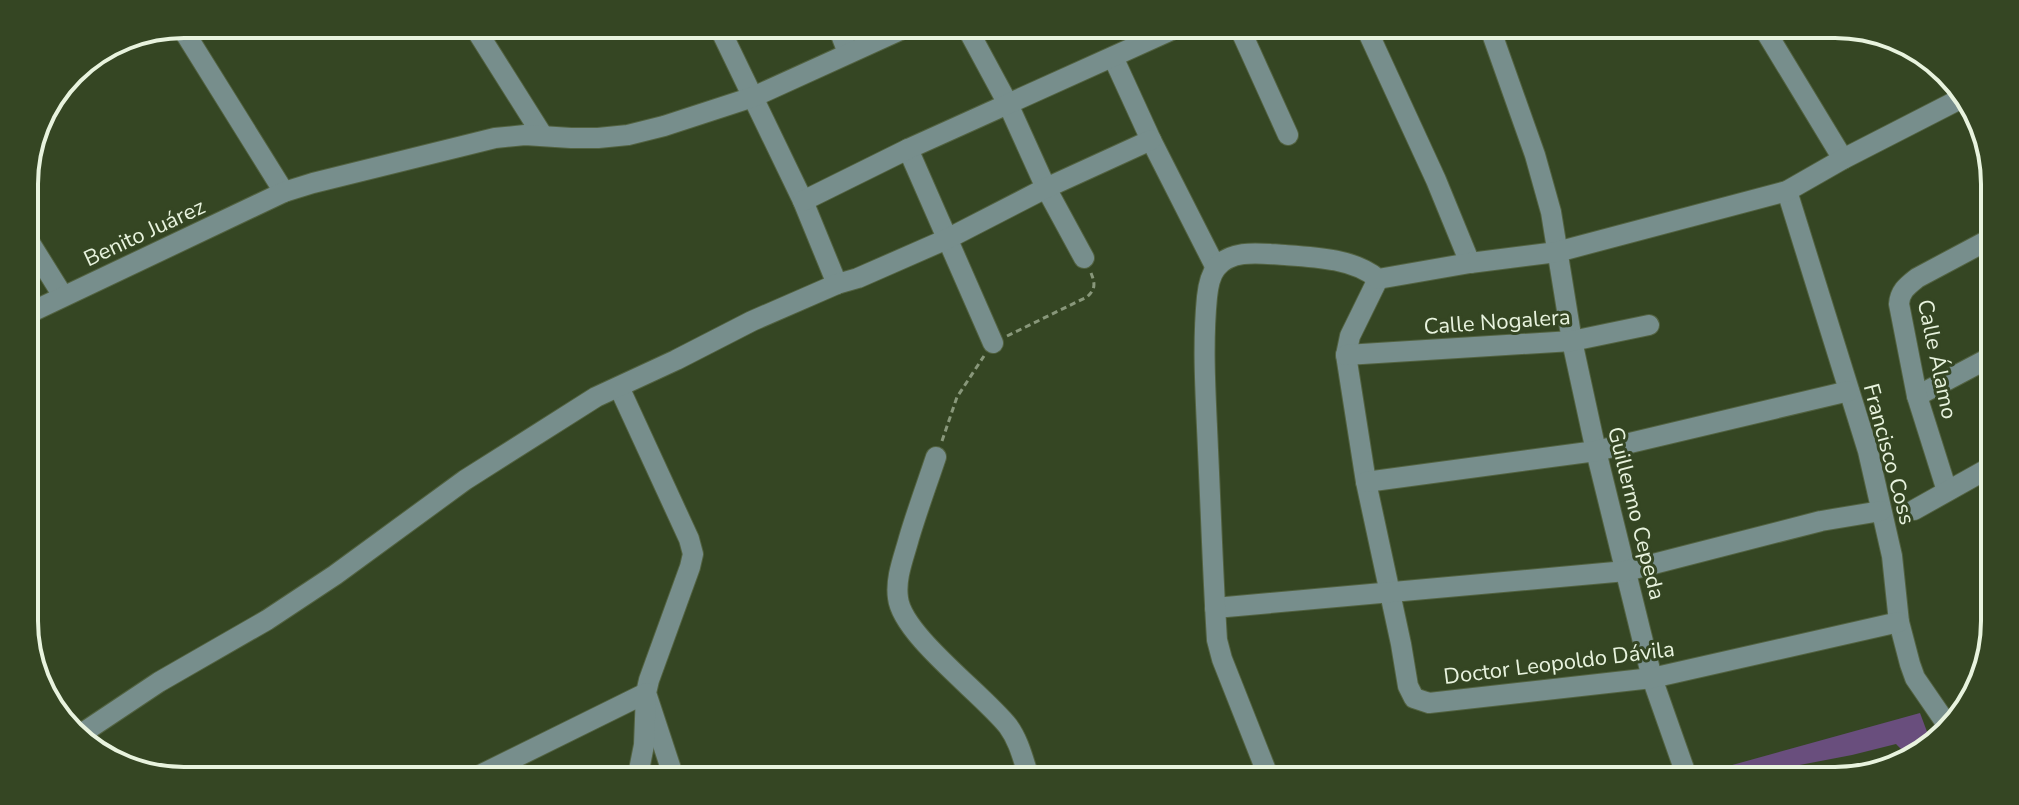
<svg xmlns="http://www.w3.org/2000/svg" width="2019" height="805" viewBox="0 0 2019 805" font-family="'Nunito Sans',sans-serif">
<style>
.green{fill:#694e7d}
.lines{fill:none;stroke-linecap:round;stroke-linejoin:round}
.minor-casing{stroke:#526241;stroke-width:22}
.path{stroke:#88977a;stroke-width:3;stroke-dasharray:6 4;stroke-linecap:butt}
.minor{stroke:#778e8c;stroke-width:20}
.labels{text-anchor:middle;stroke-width:6;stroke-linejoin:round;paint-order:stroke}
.street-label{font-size:22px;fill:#e8f3de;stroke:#354623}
.rim{fill:none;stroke:#e8f3de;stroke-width:4}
</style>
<rect width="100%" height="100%" fill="#354623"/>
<polygon class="green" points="1920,713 1929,737 1909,757 1896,744 1852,755 1784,768 1743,780 1714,780 1707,772"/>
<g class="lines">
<defs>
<g id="minor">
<polyline points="180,25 284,192"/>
<polyline points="473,25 543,136"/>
<polyline points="719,27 803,201 837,284"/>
<polyline points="838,27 848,53"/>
<polyline points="967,28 1008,104 1046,188 1084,258"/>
<polyline points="1240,29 1288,135"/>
<polyline points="1367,30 1436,180 1470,263"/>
<polyline points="1491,31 1535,155 1551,212 1572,341 1596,451 1652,678 1688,780"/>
<polyline points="1766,32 1843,159"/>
<polyline points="1113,57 1151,140 1216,268"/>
<polyline points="908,149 993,343"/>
<polyline points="1787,191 1868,451 1892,556 1899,622 1910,664 1915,678 1948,726"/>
<polyline points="803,201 908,149 1174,29"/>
<polyline points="25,235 63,296"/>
<polyline points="1378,279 1350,336 1346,355 1366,482 1401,644 1408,686 1414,698 1429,703 1652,678 1899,622"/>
<polyline points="25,315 284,192 313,183 495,138 525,135 571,138 598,138 628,135 664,126 753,97 905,28"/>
<polyline points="1346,355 1572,341 1649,325"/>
<polyline points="619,387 689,539 693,554 690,567 649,680 646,693 673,775"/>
<polyline points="1917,396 1991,357"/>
<path d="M936,457c-9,27 -19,54 -27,81 -5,19 -14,40 -11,60 4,37 85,96 110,128 11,15 15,33 21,51"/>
<polyline points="1366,482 1596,451 1849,391"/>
<path d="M1947,491l-30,-95 -18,-92c1,-13 8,-18 18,-26l75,-40"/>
<polyline points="1914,510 1989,468"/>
<polyline points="1215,608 1626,571 1821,521 1881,511"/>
<polyline points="78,736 159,682 267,620 335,575 465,480 596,397 676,360 752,321 837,284 858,278 947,239 1046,188 1151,140"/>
<polyline points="482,774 646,693 644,745 638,775"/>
<path d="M1269,778l-47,-119 -5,-19c-4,-63 -6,-126 -9,-190 -2,-50 -6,-102 -1,-153 1,-10 3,-21 9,-29 16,-20 47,-14 69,-13 31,2 70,4 93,24l92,-16 87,-11 230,-61 56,-32 121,-62"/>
</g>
</defs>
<use href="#minor" class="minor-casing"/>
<g class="path">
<path d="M1007,336l80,-39c9,-8 8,-14 4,-24"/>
<polyline points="942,441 957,397 984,356"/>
</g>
<use href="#minor" class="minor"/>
</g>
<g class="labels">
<g class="street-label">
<text transform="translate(144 232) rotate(-25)" y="8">Benito Juárez</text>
<text transform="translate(1497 321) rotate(-4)" y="8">Calle Nogalera</text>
<text transform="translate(1938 359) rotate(78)" y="8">Calle Álamo</text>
<text transform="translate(1890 454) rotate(75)" y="8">Francisco Coss</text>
<text transform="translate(1637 513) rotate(76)" y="8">Guillermo Cepeda</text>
<text transform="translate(1559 662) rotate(-7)" y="8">Doctor Leopoldo Dávila</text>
</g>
</g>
<path d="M0 0H2019V805H0ZM184 38H1835A146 146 0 0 1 1981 184V621A146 146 0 0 1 1835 767H184A146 146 0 0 1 38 621V184A146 146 0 0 1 184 38Z" fill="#354623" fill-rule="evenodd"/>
<path class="rim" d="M184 38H1835A146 146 0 0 1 1981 184V621A146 146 0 0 1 1835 767H184A146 146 0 0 1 38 621V184A146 146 0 0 1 184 38Z"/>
</svg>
